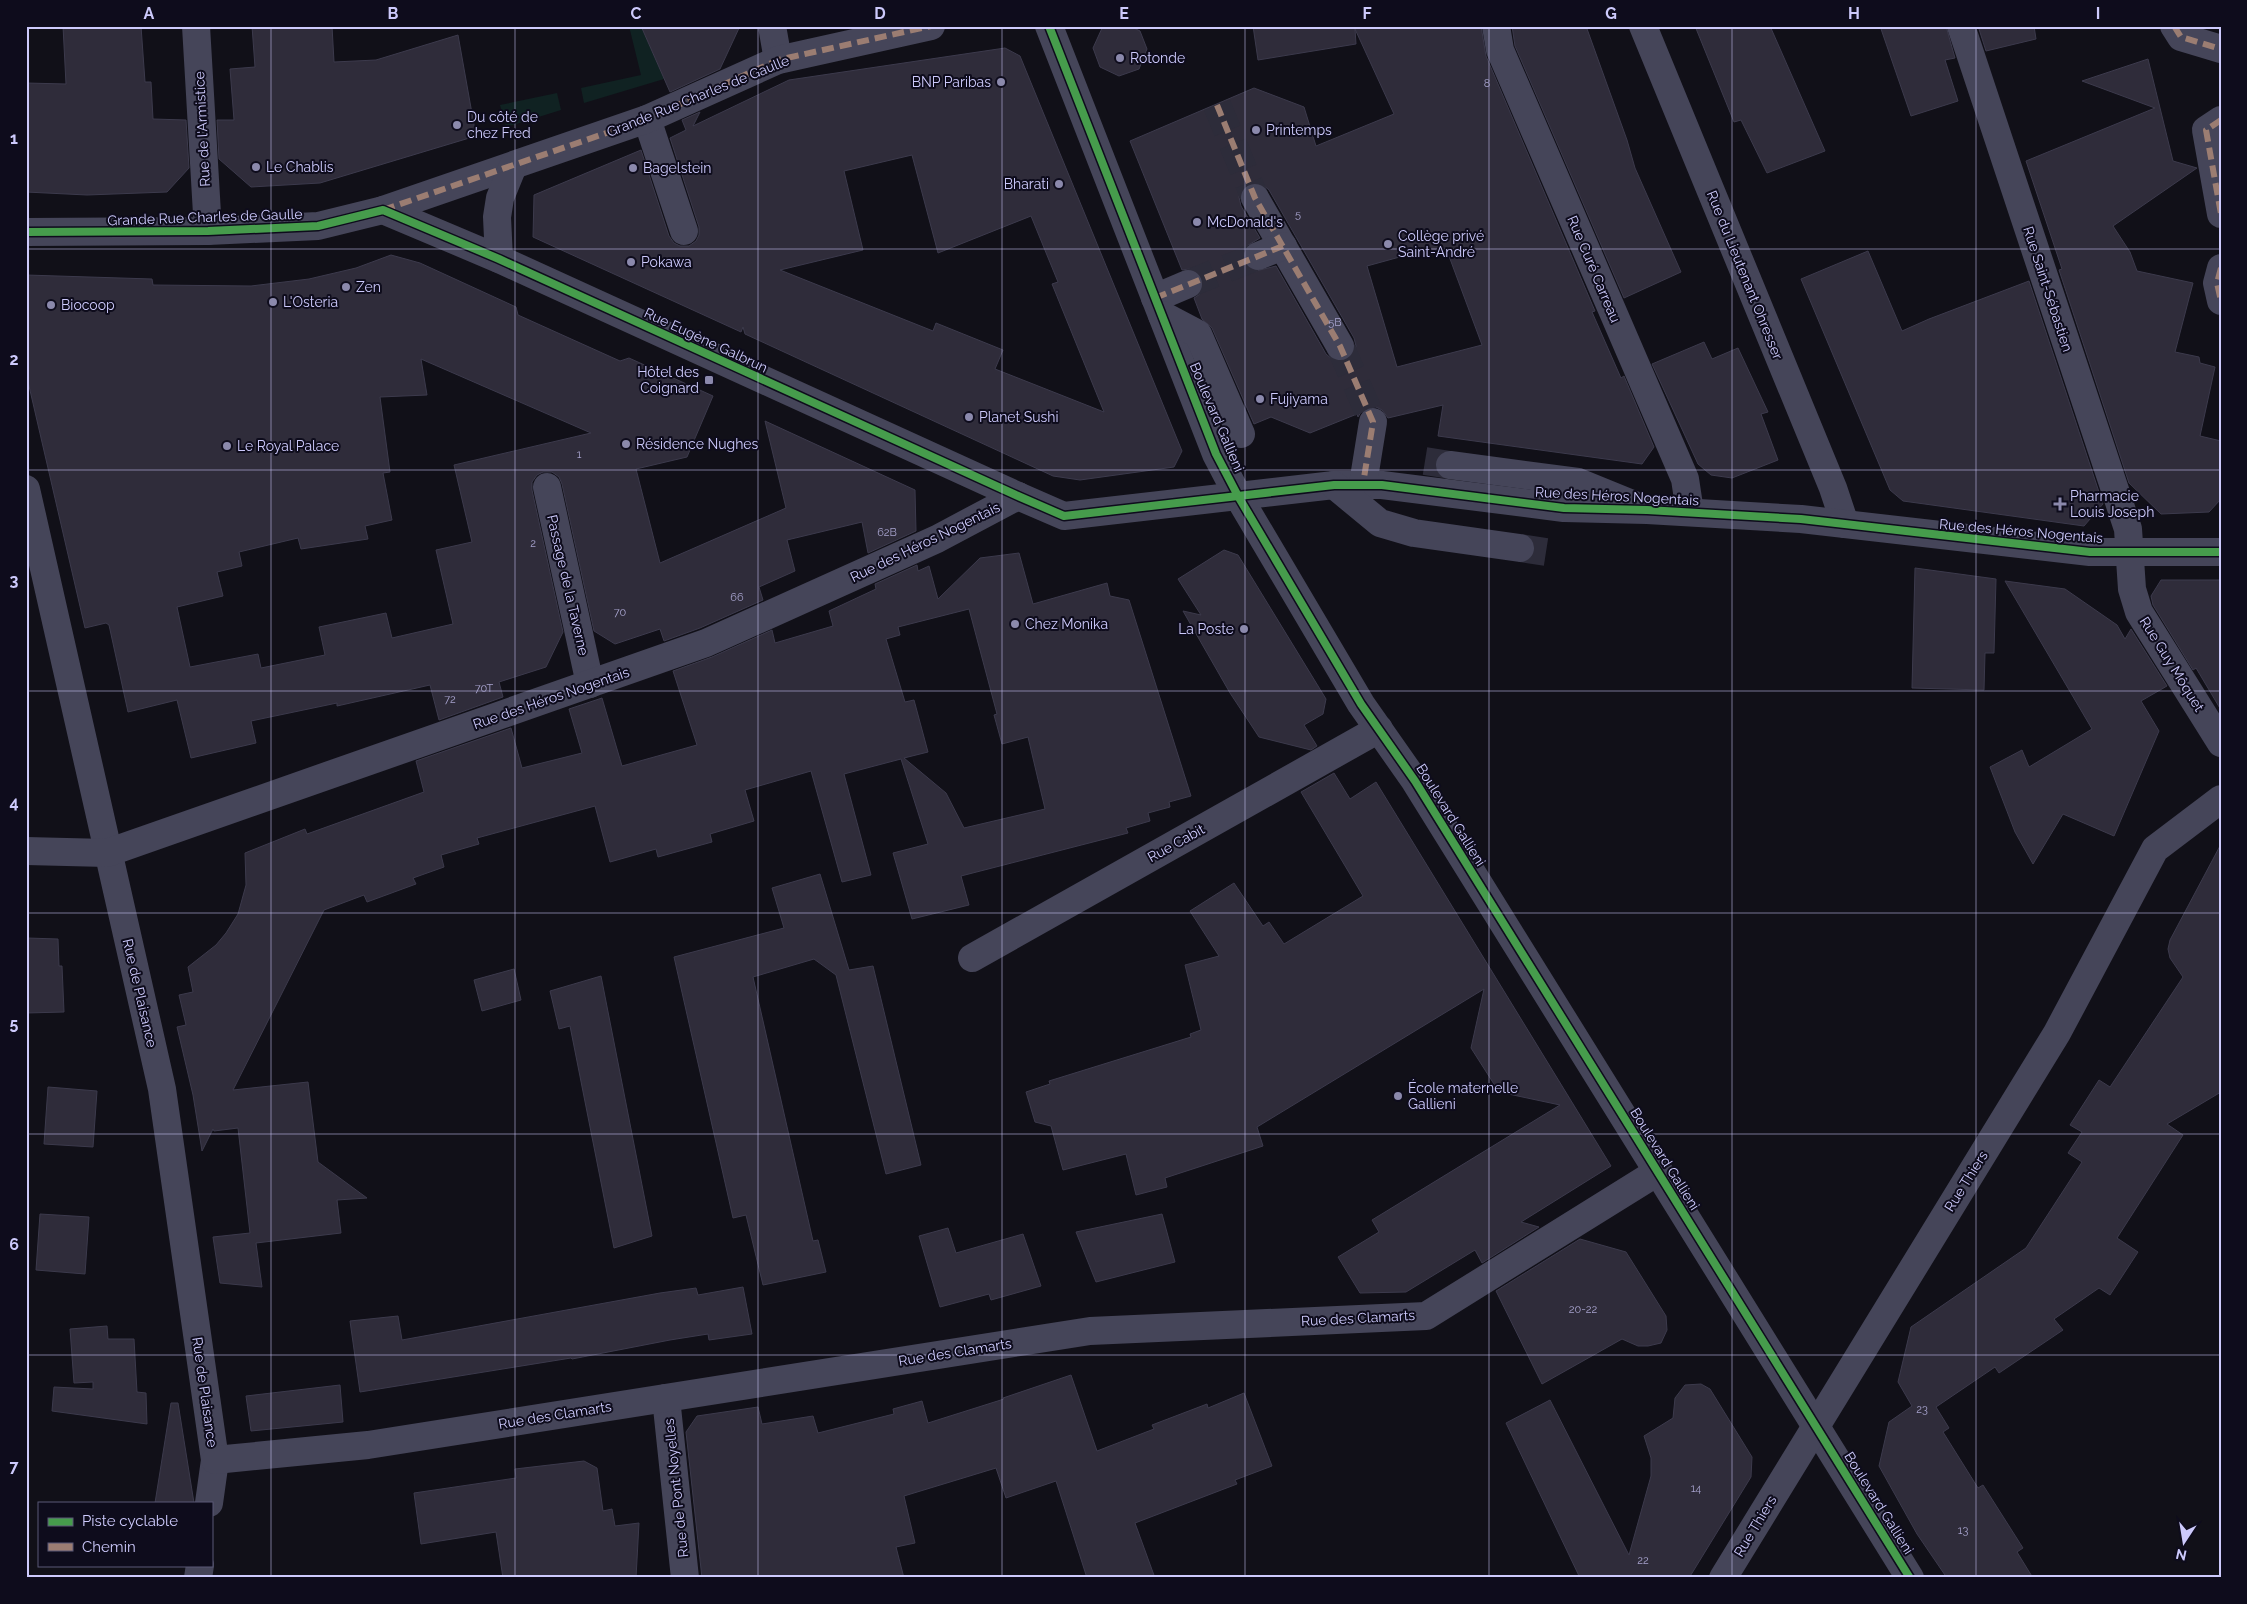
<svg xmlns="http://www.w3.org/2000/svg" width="2247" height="1604" viewBox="0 0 2247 1604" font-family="Raleway,sans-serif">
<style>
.green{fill:#102222}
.building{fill:#2f2c3a;stroke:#3c3a4c;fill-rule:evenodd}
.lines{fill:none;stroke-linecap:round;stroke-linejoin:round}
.minor-tunnel{stroke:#2d2c3a;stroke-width:28;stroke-dasharray:28 14;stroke-linecap:butt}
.minor{stroke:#454559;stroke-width:28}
.quiet{stroke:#9b7d72;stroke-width:6;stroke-dasharray:12 6;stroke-linecap:butt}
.cycleway-casing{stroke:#0e0c1c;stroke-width:11}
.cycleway{stroke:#469c4c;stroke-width:8}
.grid{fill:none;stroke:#cdcafc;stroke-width:1;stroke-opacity:0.55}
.poi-dot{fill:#8b89ac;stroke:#0e0c1c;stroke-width:2}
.labels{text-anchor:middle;stroke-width:4;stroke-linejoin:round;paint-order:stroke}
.number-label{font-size:11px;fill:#a6a2cc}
.poi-label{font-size:14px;fill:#cdcafc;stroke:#0e0c1c;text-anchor:start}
.street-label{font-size:14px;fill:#cdcafc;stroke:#0e0c1c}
.neatline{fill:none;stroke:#cdcafc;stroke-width:2}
.grid-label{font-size:16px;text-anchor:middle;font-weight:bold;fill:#cdcafc}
</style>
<rect width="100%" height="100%" fill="#111018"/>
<g class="green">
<polygon points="629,26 641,26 664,79 584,103 581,88 641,75"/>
<polygon points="557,93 561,110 506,127 500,105"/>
</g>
<g class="building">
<polygon points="63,26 141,26 145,82 151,82 153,119 186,120 189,168 167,192 87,195 26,192 26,83 66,84"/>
<polygon points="252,26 332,26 334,62 376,60 458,35 476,136 320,183 251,187 219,159 217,120 234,120 230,69 255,67"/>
<polygon points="641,26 740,26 720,69 670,92"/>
<polygon points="1103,26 1130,26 1140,31 1147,49 1139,69 1119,76 1100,67 1093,48"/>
<path d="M1253,26h228l5,30 109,255 -3,1 29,66 3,-2 30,71 -12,17 -204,-28 5,-31 -55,13 -6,-8 -6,-3h-8l-7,5 -3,5 -1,-3 -47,19 -39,-16 -17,7 -42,-96 -10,-9 -8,-21 6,-4 3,-8 -1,-9 -4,-5 -8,-3 -8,1 -52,-129 124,-53 50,19 12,39 78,-32 -39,-85 1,15 -98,16zM1256,182l7,3 6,5 85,148 2,8 -2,7 -7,7 -8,2 -6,-2 -7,-6 -50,-88 -20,5 -7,-2 -5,-7 -1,-8 2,-7 15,-9 -19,-32 -2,-9 2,-6 6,-6zM1446,248l36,97 -85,22 -30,-101 58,-16 1,3z"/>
<polygon points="1512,26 1586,26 1627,140 1635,168 1681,272 1624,298 1515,46"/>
<polygon points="1695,26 1770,26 1825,151 1767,173 1741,120 1734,122"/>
<polygon points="1880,26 1946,26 1955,58 1945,60 1958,101 1911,116"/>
<polygon points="1978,26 2034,26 2036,39 1986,51"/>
<path d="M1005,48l15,8 162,395 -8,16 -94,13 -27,-4 -308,-142 -2,-7 -2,5 -208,-95 1,-42 107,-45 28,86 5,7 6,3h9l7,-5 3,-6v-8l-29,-89 16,-8 -4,-10 18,-8 -7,14 96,-46zM912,155l26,98 93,-37 27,66 -6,2 52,128 -109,-43 8,-19 -67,-27 -3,8 -153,-61 83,-20 -19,-79z"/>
<polygon points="2148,59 2173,161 2197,168 2113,226 2130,252 2137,271 2193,283 2175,352 2199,357 2200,363 2215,367 2200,436 2221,441 2221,499 2209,512 2161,514 2129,483 2059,270 2062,269 2026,161 2155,108 2082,81"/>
<polygon points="1868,251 1902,331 1929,319 2029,281 2103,504 2084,526 1903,501 1890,490 1801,279"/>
<path d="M391,255l29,8 96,44 2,8 102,46 9,-3 84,38 -26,61 -51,12 24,94 126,-55 -21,-87 150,69 1,41 -48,22 -6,-31 -75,18 8,31 -36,16 4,13 -63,28 -36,13 -4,-12 -45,15 -21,-13 -32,-147 -3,-7 -7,-5h-9l-6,3 -5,7v8l31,142 -17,35 -47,15 4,15 -64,23 -9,-35 -93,21v-3l-86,18 5,22 -65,15 -14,-58 -49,12 -19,-87 -3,-2 -21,5 -59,-255v-98l126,4 1,6 98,1 58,-7 47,-11zM421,359l170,74 -137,32 18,77 -36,8 17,74 -61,14 -6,-25 -67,14 6,28 -64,13 -3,-14 -68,13 -13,-60 46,-11 -6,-24 25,-6 -3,-14 59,-14 3,11 67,-10 -3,-13 27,-6 -9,-47 7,-1 -10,-75 47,-2z"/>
<polygon points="1704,342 1712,359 1738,348 1768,412 1761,414 1778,460 1732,478 1711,475 1698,464 1652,364"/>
<polygon points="1224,550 1238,555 1326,699 1323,714 1304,725 1317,746 1311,750 1259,737 1230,693 1183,611 1201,615 1178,579"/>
<path d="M1019,553l14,51 74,-21 3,13 19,4 62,196 -22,6 1,5 -22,6 2,8 -24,7 2,5 -167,43 8,29 -57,14 -19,-66 35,-9 -27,-85 -57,15 27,101 -29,7 -31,-111 -66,19 9,31 -44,13 2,8 -54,15 -2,-8 -46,13 -15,-56 -118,32 2,6 -38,11 3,12 -31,11 3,6 -49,18 -3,-7 -40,15 -91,180 75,-8 10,80 49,36 -30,2 4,33 -85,10 6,44 -42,-4 -7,-46 37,-4 -12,-105 -24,3 -1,-2 -11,22 -9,-56 -16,-68 9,-2 -7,-30 14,-3 -5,-25 28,-22 10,-12 12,-19 8,-29 -1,-32 60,-24 2,5 117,-42 -8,-31 95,-33 11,40 60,-15 -13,-44 33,-11 20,68 75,-21 -24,-74 39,-14 60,-27 3,13 58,-17 -4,-15 47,-22 -1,-5 42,-19 1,6 11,-5 9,33 42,-41zM969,609l28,105 -3,1 8,29 26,-7 17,72 -81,19 -18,-35 -42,-35 24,-6 -14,-52 -9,2 -19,-63 14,-4 -2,-8z"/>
<polygon points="1915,568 1996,579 1994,653 1985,653 1984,690 1912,688"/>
<polygon points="2161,580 2221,580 2221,710 2196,668 2193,670 2153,605 2151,596"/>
<polygon points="2005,581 2065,589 2117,625 2125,639 2131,629 2167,686 2141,701 2159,731 2114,836 2063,814 2033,864 2015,832 1990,767 2022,750 2029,767 2092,729"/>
<polygon points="1334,773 1350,799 1376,782 1611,1166 1521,1222 1539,1227 1482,1263 1475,1250 1406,1292 1360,1293 1338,1257 1379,1232 1372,1220 1560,1105 1499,1092 1471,1048 1484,989 1257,1127 1263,1146 1165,1178 1167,1187 1136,1195 1126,1154 1063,1170 1051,1126 1035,1122 1026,1092 1050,1084 1049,1081 1191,1037 1190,1034 1201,1030 1185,965 1219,956 1190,911 1234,883 1263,926 1269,922 1284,944 1363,896 1301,792"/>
<polygon points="2221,844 2221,1092 2167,1124 2183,1135 2117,1238 2138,1252 2110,1295 2099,1288 2054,1319 2063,1330 1999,1373 1995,1367 1936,1407 1949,1428 1943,1432 1978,1488 1983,1485 2023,1548 2017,1552 2033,1578 1947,1578 1917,1534 1879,1466 1889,1422 1912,1406 1898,1382 1911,1327 2026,1248 2082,1162 2068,1153 2082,1132 2070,1125 2099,1080 2110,1087 2183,977 2170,958 2168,949 2170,940"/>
<polygon points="820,874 849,970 873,966 921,1165 886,1174 836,975 814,959 753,977 813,1241 818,1240 826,1272 763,1285 746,1215 733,1218 674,957 784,928 772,888"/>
<polygon points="27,938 58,939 59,966 62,966 64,1012 26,1013"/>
<polygon points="514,969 521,1000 482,1011 474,980"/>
<polygon points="601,976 652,1236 614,1248 570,1026 559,1029 550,991"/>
<polygon points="48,1087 97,1091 93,1147 44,1144"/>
<polygon points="40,1214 89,1217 85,1274 36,1270"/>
<polygon points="1162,1214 1175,1262 1096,1282 1076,1232"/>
<polygon points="948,1228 956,1253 1023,1234 1041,1286 991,1300 989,1294 940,1307 919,1236"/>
<polygon points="1580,1239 1626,1252 1666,1316 1667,1330 1661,1343 1648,1346 1638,1346 1622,1339 1542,1384 1496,1291"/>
<polygon points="743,1287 752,1334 709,1340 708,1334 670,1340 572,1359 571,1358 360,1392 350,1321 398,1316 402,1340 660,1293 696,1288 698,1295"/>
<polygon points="107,1326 108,1339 134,1339 137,1392 146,1393 147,1424 52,1411 54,1387 93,1389 93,1382 74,1383 70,1329"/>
<polygon points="1071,1375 1097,1451 1154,1429 1152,1425 1207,1404 1208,1408 1244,1393 1272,1466 1235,1480 1237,1484 1135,1523 1155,1578 1087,1578 1056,1481 1006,1498 996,1468 904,1496 915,1543 896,1547 904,1578 702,1578 686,1432 697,1416 758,1407 762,1424 813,1416 818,1433 894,1414 893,1409 922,1401 928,1423 1004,1399 1003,1398"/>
<polygon points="1701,1384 1710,1389 1752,1457 1751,1477 1689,1578 1580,1578 1506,1423 1550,1400 1629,1555 1651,1476 1651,1458 1644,1436 1673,1418 1675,1398 1685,1385"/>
<polygon points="340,1385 343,1422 251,1431 246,1396"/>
<polygon points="171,1403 178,1403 194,1503 155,1503"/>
<polygon points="584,1461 597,1468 603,1511 612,1509 615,1526 639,1523 636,1578 503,1578 496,1532 421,1544 414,1493 516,1478 515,1469"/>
</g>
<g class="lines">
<g class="minor-tunnel">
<polyline points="1217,105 1255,198"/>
<polyline points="1188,284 1258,256"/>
<polyline points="1340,346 1373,422"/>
<polyline points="1425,461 1450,465"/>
<polyline points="1520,548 1546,552"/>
</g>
<g class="minor">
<polyline points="196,26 208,231"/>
<polyline points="772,26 778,60"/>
<polyline points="1049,26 1216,454 1238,496 1361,704 1415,781 1910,1578"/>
<polyline points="1496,26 1500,50 1685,479 1690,512"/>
<polyline points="1643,26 1833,488 1845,524"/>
<polyline points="1961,26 2128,529 2132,589 2139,612 2221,743"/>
<polyline points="2174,26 2181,37 2221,49"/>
<polyline points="647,119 684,231"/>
<polyline points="2221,120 2206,130 2221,214"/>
<polyline points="1255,198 1340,346"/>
<polyline points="383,210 499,259 1018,496 1064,516 1334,485 1382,485 1564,508 1647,510 1801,519 2090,552 2221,552"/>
<polyline points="26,232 208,231 318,226 383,210 647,119 778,60 931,26"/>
<polyline points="1258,256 1283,246"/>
<polyline points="499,259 497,217 500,198 513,166"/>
<polyline points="2221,268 2217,283 2221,301"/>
<polyline points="1155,298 1188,284"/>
<polyline points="1162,315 1198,334 1241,434"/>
<polyline points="1450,465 1578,482 1632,504"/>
<polyline points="1363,484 1373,422"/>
<polyline points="1334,485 1380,523 1414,533 1520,548"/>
<polyline points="547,487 590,684"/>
<polyline points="26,489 162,1089 215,1460 209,1503"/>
<polyline points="26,851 107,853 706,643 937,539 1018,496"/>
<polyline points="972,958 1379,729"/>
<polyline points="666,1398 685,1578"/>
<polyline points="215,1460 368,1445 1090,1331 1426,1316 1659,1171"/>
<polyline points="198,1578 200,1565"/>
<polyline points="1723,1578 2057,1033 2155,849 2221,799"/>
</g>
<g class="quiet">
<polyline points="2174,26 2181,37 2221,49"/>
<polyline points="1217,105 1255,198 1340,346 1373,422 1363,484"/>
<polyline points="2221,120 2206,130 2221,214"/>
<polyline points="383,210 647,119 778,60 931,26"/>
<polyline points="2221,268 2217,283 2221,301"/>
<polyline points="1155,298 1283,246"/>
</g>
<defs>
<g id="cycleway">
<polyline points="1049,26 1216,454 1238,496 1361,704 1415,781 1910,1578"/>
<polyline points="26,232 208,231 318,226 383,210 499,259 1018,496 1064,516 1334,485 1382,485 1564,508 1647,510 1801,519 2090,552 2221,552"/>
</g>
</defs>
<use href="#cycleway" class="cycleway-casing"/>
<use href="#cycleway" class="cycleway"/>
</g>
<path class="grid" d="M271,26v1552M515,26v1552M758,26v1552M1002,26v1552M1245,26v1552M1489,26v1552M1732,26v1552M1976,26v1552M26,249h2195M26,470h2195M26,691h2195M26,913h2195M26,1134h2195M26,1355h2195"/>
<g class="poi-dot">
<circle cx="1120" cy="58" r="5"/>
<circle cx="1001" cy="82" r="5"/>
<circle cx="457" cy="125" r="5"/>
<circle cx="1256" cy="130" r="5"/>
<circle cx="256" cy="167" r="5"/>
<circle cx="633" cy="168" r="5"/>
<circle cx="1059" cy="184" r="5"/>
<circle cx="1197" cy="222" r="5"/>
<circle cx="1388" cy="244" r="5"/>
<circle cx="631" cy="262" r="5"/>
<circle cx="346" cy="287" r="5"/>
<circle cx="273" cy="302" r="5"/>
<circle cx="51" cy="305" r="5"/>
<rect x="704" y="375" width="10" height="10" rx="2.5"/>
<circle cx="1260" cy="399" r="5"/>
<circle cx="969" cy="417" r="5"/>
<circle cx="626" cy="444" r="5"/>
<circle cx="227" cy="446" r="5"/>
<path d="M2057.5 496.5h5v5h5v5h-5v5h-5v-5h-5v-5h5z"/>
<circle cx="1015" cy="624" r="5"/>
<circle cx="1244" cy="629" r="5"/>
<circle cx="1398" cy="1096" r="5"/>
</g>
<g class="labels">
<g class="number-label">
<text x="1487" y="87">8</text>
<text x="1298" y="218">5</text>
<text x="1335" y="326">5B</text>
<text x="579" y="458">1</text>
<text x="887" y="536">62B</text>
<text x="533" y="547">2</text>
<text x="737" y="601">66</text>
<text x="620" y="616">70</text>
<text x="484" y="692">70T</text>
<text x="450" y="703">72</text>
<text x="1583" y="1313">20-22</text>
<text x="1922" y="1413">23</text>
<text x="1696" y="1492">14</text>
<text x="1963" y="1534">13</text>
<text x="1643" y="1564">22</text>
</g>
<g class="poi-label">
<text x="1130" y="63">Rotonde</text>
<text x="991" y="87" text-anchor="end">BNP Paribas</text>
<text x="467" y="122">Du côté de<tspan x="467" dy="16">chez Fred</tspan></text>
<text x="1266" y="135">Printemps</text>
<text x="266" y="172">Le Chablis</text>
<text x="643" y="173">Bagelstein</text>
<text x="1049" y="189" text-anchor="end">Bharati</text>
<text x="1207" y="227">McDonald's</text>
<text x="1398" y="241">Collège privé<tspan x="1398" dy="16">Saint-André</tspan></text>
<text x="641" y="267">Pokawa</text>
<text x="356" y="292">Zen</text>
<text x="283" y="307">L'Osteria</text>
<text x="61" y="310">Biocoop</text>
<text x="699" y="377" text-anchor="end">Hôtel des<tspan x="699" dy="16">Coignard</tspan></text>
<text x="1270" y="404">Fujiyama</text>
<text x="979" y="422">Planet Sushi</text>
<text x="636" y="449">Résidence Nughes</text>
<text x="237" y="451">Le Royal Palace</text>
<text x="2070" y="501">Pharmacie<tspan x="2070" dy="16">Louis Joseph</tspan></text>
<text x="1025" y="629">Chez Monika</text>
<text x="1234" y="634" text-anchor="end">La Poste</text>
<text x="1408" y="1093">École maternelle<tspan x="1408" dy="16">Gallieni</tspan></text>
</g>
<g class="street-label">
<text transform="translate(698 96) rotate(-22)" y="5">Grande Rue Charles de Gaulle</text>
<text transform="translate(202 129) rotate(-93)" y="5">Rue de l'Armistice</text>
<text transform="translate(205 217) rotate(-2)" y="5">Grande Rue Charles de Gaulle</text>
<text transform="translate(1594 269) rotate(67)" y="5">Rue Curé Carreau</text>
<text transform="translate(1745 275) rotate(68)" y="5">Rue du Lieutenant Ohresser</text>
<text transform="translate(2048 289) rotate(72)" y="5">Rue Saint-Sébastien</text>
<text transform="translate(706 340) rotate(25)" y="5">Rue Eugène Galbrun</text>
<text transform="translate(1217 417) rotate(67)" y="5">Boulevard Gallieni</text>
<text transform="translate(1617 496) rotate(3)" y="5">Rue des Héros Nogentais</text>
<text transform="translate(2021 531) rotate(5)" y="5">Rue des Héros Nogentais</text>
<text transform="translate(925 542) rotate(-26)" y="5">Rue des Héros Nogentais</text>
<text transform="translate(568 585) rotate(77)" y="5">Passage de la Taverne</text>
<text transform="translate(2172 664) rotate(58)" y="5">Rue Guy Môquet</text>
<text transform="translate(551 698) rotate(-19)" y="5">Rue des Héros Nogentais</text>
<text transform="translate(1451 815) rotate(58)" y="5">Boulevard Gallieni</text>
<text transform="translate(1176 843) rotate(-29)" y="5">Rue Cabit</text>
<text transform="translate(140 993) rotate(77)" y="5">Rue de Plaisance</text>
<text transform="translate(1665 1159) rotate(58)" y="5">Boulevard Gallieni</text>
<text transform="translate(1966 1181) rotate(-58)" y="5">Rue Thiers</text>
<text transform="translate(1358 1318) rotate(-3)" y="5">Rue des Clamarts</text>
<text transform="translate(955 1352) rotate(-9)" y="5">Rue des Clamarts</text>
<text transform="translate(205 1392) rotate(82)" y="5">Rue de Plaisance</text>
<text transform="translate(555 1415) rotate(-9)" y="5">Rue des Clamarts</text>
<text transform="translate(676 1488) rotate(-96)" y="5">Rue de Pont Noyelles</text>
<text transform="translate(1879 1503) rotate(58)" y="5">Boulevard Gallieni</text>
<text transform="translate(1755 1526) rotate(-59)" y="5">Rue Thiers</text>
</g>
</g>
<rect width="2247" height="1604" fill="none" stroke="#0e0c1c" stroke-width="55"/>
<rect x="38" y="1502" width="175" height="65" fill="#0e0c1c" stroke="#5a5876"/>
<rect x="48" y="1518" width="25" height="8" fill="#469c4c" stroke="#5a5876"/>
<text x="82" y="1526" font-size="15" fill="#cdcafc">Piste cyclable</text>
<rect x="48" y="1543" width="25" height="8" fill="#9b7d72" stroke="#5a5876"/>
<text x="82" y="1552" font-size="15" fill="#cdcafc">Chemin</text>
<g transform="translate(2184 1542) rotate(192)" stroke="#0e0c1c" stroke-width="4" paint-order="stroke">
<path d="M0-4L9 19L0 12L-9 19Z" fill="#cdcafc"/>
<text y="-8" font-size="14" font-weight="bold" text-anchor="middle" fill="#cdcafc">N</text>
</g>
<rect x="28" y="28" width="2192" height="1548" class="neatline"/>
<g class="grid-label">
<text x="149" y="19">A</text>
<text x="393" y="19">B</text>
<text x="636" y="19">C</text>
<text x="880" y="19">D</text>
<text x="1124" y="19">E</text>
<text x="1367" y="19">F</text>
<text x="1611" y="19">G</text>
<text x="1854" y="19">H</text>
<text x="2098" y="19">I</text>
<text x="14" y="144">1</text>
<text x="14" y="365">2</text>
<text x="14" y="586">3</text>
<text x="14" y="808">4</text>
<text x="14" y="1029">5</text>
<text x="14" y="1250">6</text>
<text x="14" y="1472">7</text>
</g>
</svg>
